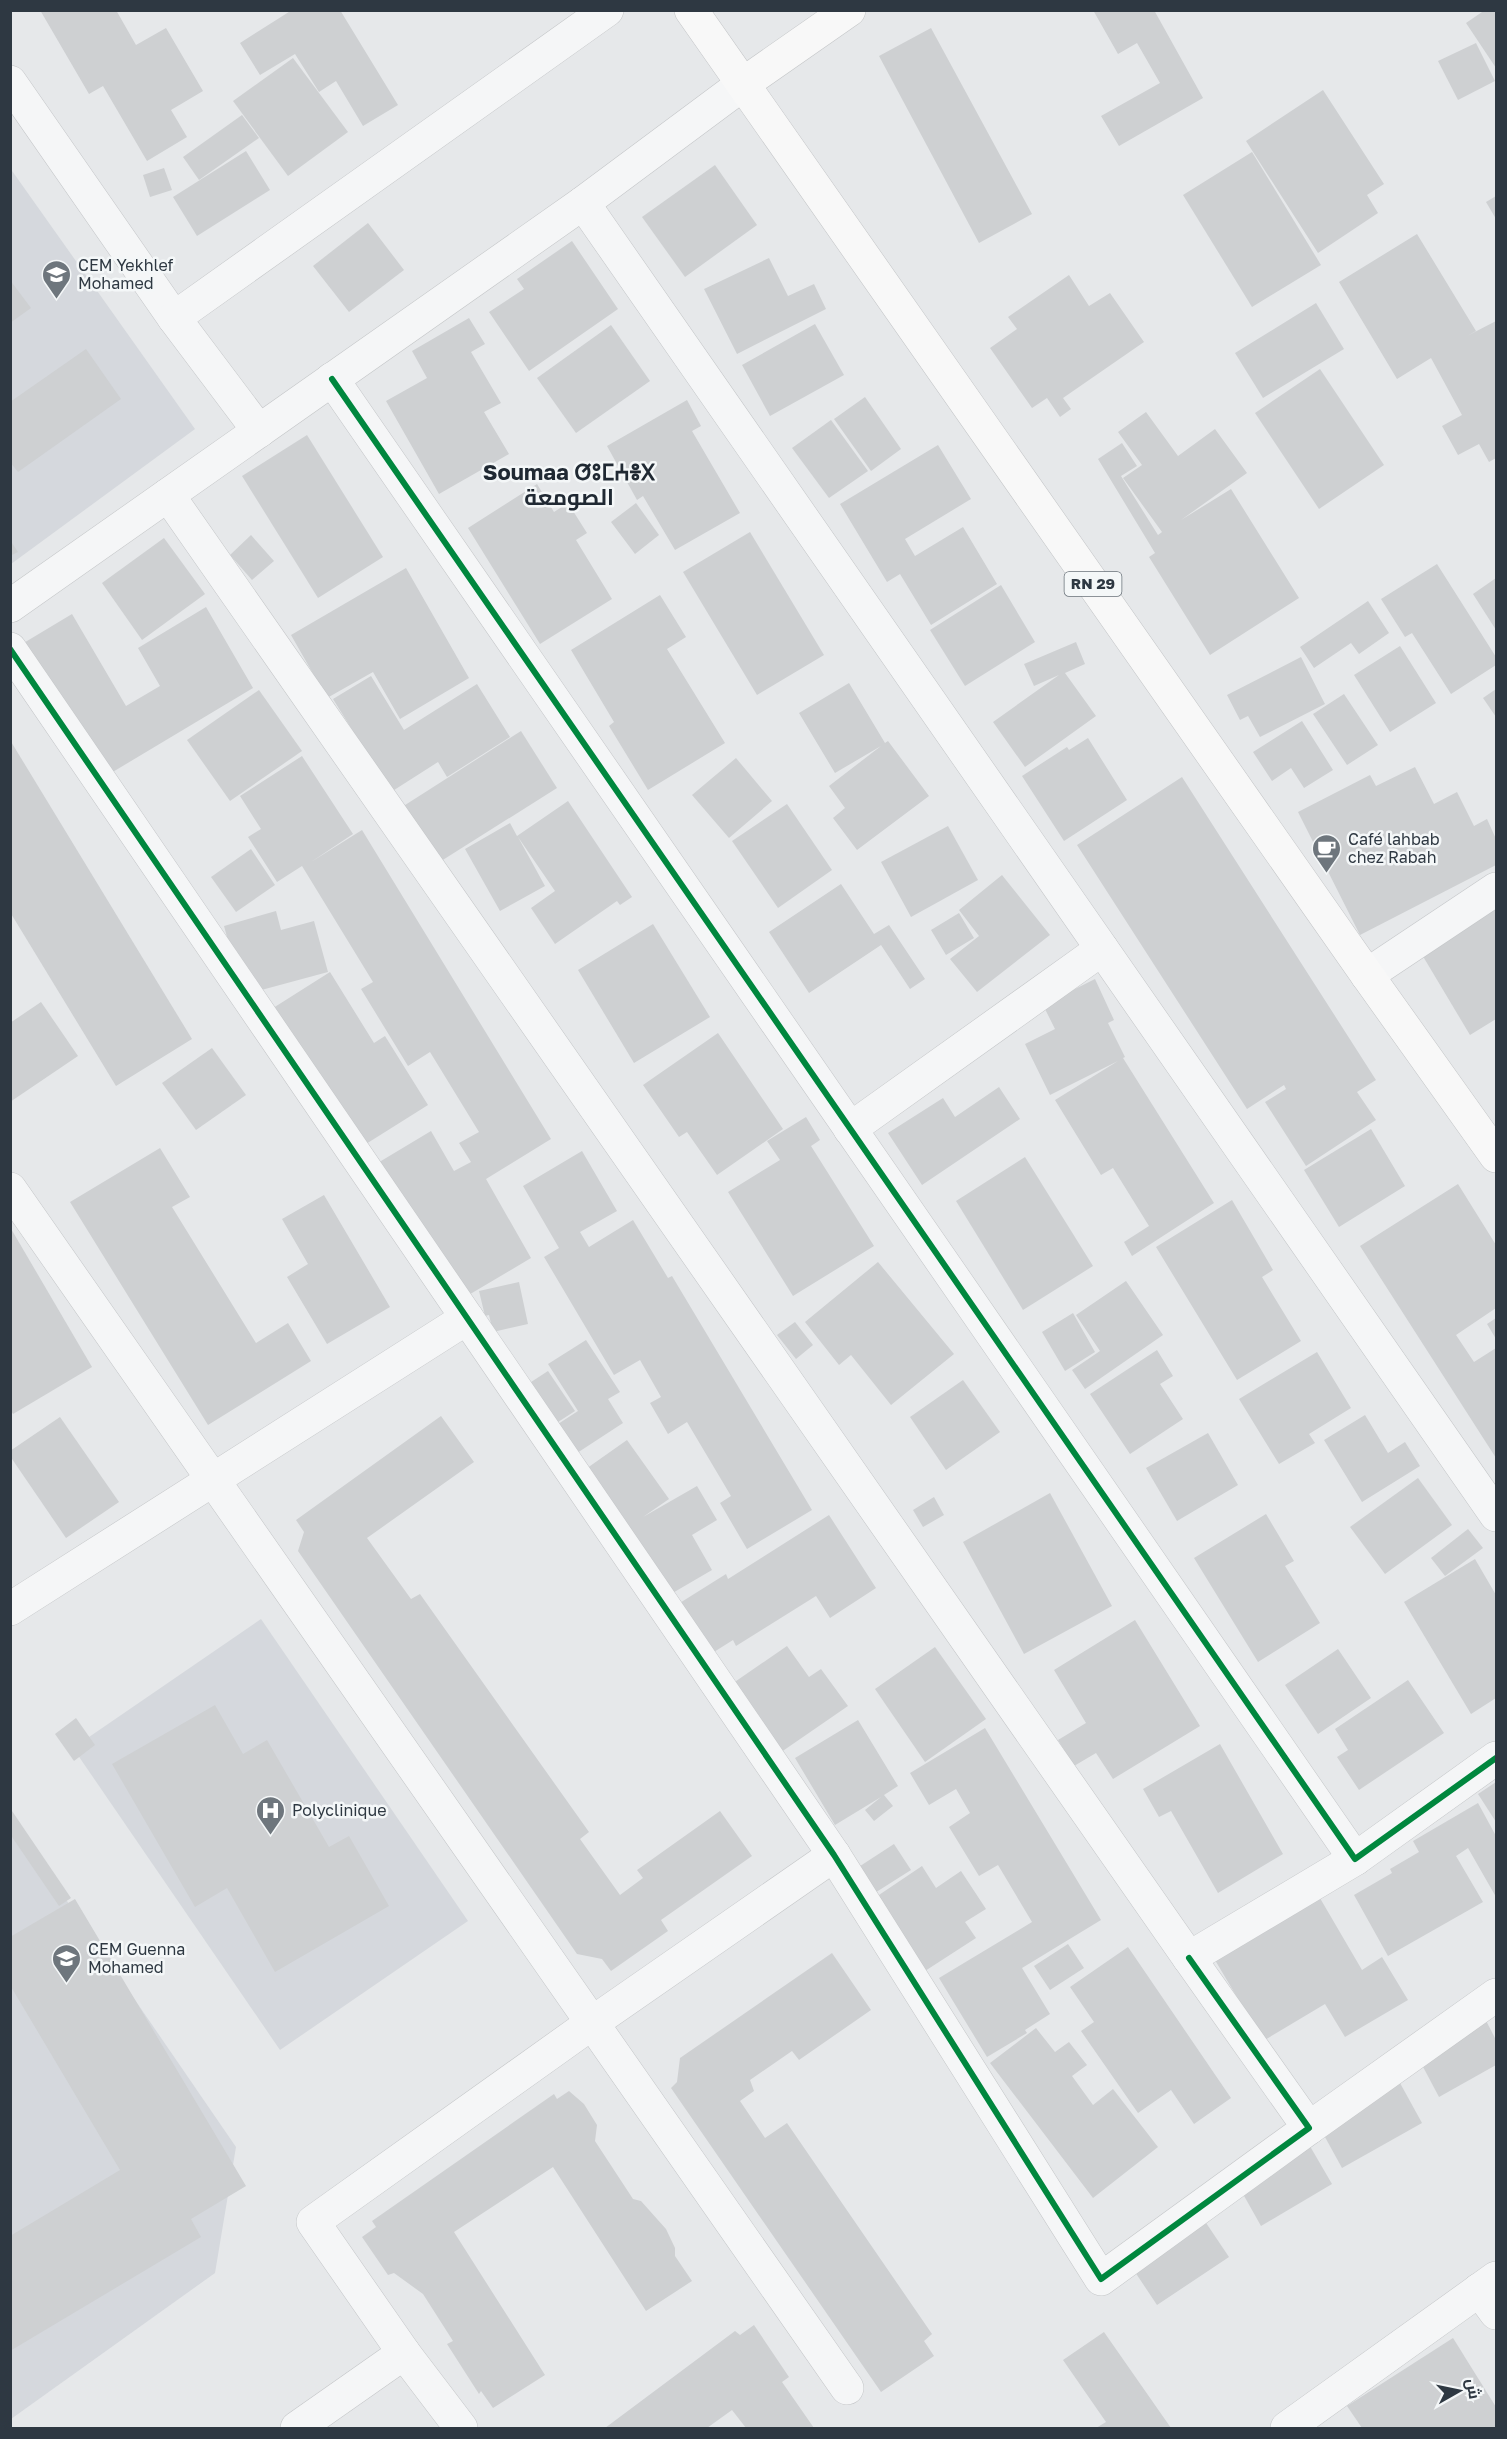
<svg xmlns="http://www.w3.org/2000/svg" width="1507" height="2439" viewBox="0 0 1507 2439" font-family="'Golos Text',Cairo,'Noto Sans Tifinagh',sans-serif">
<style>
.built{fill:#d5d8dd}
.building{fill:#ced0d2}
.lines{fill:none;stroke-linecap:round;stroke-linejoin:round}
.street-casing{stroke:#c4c6c8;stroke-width:34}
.secondary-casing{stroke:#c4c6c8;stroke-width:34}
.primary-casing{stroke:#c3c5c7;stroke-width:34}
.street{stroke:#f5f6f7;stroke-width:33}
.secondary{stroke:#f8f8f8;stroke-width:33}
.primary{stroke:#f8f8f8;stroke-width:33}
.cycleway-casing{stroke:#f4f7f8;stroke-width:10}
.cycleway{stroke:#00873e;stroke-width:6}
.labels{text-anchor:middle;stroke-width:5;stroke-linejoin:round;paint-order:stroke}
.shield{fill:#f4f7f8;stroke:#697179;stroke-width:1.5}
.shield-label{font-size:15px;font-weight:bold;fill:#2e3842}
.poi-label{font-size:16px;fill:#2e3842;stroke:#f4f7f8;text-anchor:start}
.district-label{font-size:22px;font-weight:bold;fill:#202933;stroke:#f4f7f8}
</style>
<rect width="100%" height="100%" fill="#e6e8ea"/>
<g class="built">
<polygon points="10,168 195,429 11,564 10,564"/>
<polygon points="261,1619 468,1921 280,2050 73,1748"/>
<polygon points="10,1818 236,2147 215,2273 11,2419"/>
</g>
<g class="building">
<polygon points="40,10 116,10 136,45 166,28 203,91 171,110 187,137 147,161 103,86 89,94"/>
<polygon points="292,10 340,10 398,105 363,126 336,81 319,92 295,54 260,75 240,43"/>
<polygon points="1093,10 1154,10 1203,98 1119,146 1101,116 1160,83 1137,43 1118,54"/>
<polygon points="1485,10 1496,10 1496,68 1466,23"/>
<polygon points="931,28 1032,214 979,243 879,56"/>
<polygon points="1476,43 1495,81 1458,100 1438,61"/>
<polygon points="293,58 348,132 288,176 233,101"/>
<polygon points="1323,90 1384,184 1367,195 1378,213 1318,253 1246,141"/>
<polygon points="242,115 259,138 199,180 183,157"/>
<polygon points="246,151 270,190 197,236 173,197"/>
<polygon points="1252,152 1321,265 1252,307 1183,195"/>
<polygon points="715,165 757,225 685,277 642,217"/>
<polygon points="164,168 172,190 150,197 143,175"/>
<polygon points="1496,196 1496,219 1486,202"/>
<polygon points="368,223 404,270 349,312 313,266"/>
<polygon points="1417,234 1476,331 1467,336 1496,321 1496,458 1489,462 1479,444 1458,455 1442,426 1462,415 1431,358 1397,379 1339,282"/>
<polygon points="572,241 618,309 529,371 489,312 524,289 517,279"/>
<polygon points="769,258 788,296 814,284 826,309 737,354 704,289"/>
<polygon points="1069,275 1089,306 1110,293 1144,342 1063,398 1071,409 1060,417 1047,398 1032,408 990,348 1017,329 1008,317"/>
<polygon points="10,280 31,308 10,323"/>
<polygon points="1316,303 1344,349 1263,398 1235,353"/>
<polygon points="469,318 485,344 471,352 501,403 484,412 509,454 439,494 386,401 427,378 412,351"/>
<polygon points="815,324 844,375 770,416 742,365"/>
<polygon points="611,325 650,381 576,433 537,378"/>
<polygon points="86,349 121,399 18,472 10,462 10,402"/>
<polygon points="1320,369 1384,465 1319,509 1255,413"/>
<polygon points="865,397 901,449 871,471 834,419"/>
<polygon points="687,400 701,426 692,431 740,513 675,550 643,496 637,500 607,446"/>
<polygon points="1146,412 1178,456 1215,429 1247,473 1181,520 1231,489 1299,598 1210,655 1149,557 1155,553 1098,459 1122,443 1137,466 1121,476 1158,535 1162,532 1123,478 1142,465 1118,432"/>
<polygon points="831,420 868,471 829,498 792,448"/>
<polygon points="307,435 383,557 318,598 242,476"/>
<polygon points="938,445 971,499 905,539 915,556 963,527 997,584 931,625 900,574 887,582 840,504"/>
<polygon points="537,484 554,512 568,503 587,533 576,540 612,599 540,644 468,528"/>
<polygon points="636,503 659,535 635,554 611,522"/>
<polygon points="750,532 824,655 757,695 683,572"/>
<polygon points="251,535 274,561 252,580 230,555"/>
<polygon points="164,538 205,594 142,640 102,583"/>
<polygon points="10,540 18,552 10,556"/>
<polygon points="1437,564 1496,657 1496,665 1451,694 1412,633 1405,637 1381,599"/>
<polygon points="406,568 469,678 400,719 373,672 327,698 291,635"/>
<polygon points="1496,578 1496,630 1473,594"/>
<polygon points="1001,585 1035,642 965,686 930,630"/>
<polygon points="660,595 686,637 667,649 725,743 648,790 609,726 614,722 571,650"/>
<polygon points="1368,601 1389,633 1359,654 1351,643 1314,668 1300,647"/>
<polygon points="206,607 253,688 96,782 17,647 72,614 126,706 160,686 138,648"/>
<polygon points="1076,642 1085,664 1065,673 1096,716 1025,767 993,722 1059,675 1034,686 1024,664"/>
<polygon points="1400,646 1436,703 1390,732 1354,675"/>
<polygon points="1301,657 1325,704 1260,737 1248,716 1240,720 1227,695"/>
<polygon points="371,676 404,730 477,684 510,737 447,777 438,762 391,792 333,699"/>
<polygon points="849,683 885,743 888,741 929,796 857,850 833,818 845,808 829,786 881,746 835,773 799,713"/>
<polygon points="1496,689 1496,717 1483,698"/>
<polygon points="259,690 302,751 230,801 187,740"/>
<polygon points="1344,694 1378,745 1347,765 1313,714"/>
<polygon points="1302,721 1333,770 1304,788 1291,768 1272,781 1253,752"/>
<polygon points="521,731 557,788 438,863 402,807"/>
<polygon points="1088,738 1127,800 1064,841 1022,776 1067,747 1069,750"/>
<polygon points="10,740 192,1039 116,1086 10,912"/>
<polygon points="302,756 353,834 311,862 362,830 551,1139 486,1179 531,1258 450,1306 376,1164 431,1131 454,1171 471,1162 459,1143 479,1132 430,1052 408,1066 361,989 373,982 302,866 277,882 248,837 261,829 240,796"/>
<polygon points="736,758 772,801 729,838 692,795"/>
<polygon points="1415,767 1434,804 1457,792 1474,826 1487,819 1496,839 1496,865 1360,935 1298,812 1370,775 1376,786"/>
<polygon points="1182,777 1376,1080 1357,1092 1376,1120 1306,1166 1265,1102 1286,1089 1284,1085 1247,1109 1077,845"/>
<polygon points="568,801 632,897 620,905 617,901 555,944 531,908 555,891 518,837 545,886 500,911 465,849 510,823 517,836"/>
<polygon points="787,804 832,870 778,908 732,841"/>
<polygon points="948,826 978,880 911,917 881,862"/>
<polygon points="251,849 275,885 236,912 211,877"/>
<polygon points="1002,875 1050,935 977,992 950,959 979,936 959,910"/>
<polygon points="841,884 874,934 889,925 925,979 910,989 881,945 809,993 769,932"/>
<polygon points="1496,906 1496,1019 1470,1035 1421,953"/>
<polygon points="276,911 281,930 314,921 328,972 243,995 224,926"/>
<polygon points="959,913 974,938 946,955 931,930"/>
<polygon points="653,924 710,1017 634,1063 578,970"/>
<polygon points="330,972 374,1043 385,1036 428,1105 358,1149 270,1010"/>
<polygon points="1095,979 1114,1020 1108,1023 1125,1057 1123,1058 1214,1203 1132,1256 1124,1242 1149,1226 1113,1168 1101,1175 1055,1100 1118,1061 1050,1095 1025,1044 1055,1029 1043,1005"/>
<polygon points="41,1002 78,1056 10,1102 10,1023"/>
<polygon points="718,1033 783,1129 717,1175 687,1132 679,1137 643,1085"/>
<polygon points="212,1048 246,1095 196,1130 162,1083"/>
<polygon points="999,1087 1020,1119 922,1185 888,1133 943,1098 955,1117"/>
<polygon points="806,1117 820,1140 811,1146 874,1246 793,1296 728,1192 780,1160 767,1141"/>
<polygon points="1371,1129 1405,1186 1339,1227 1304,1170"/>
<polygon points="160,1148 190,1197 172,1207 256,1343 288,1323 311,1361 208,1425 70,1202"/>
<polygon points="582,1151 617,1211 580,1232 589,1247 633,1220 668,1278 672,1276 812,1510 747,1549 720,1503 731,1496 687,1422 668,1434 650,1403 661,1397 640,1360 614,1375 544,1257 559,1248 523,1186"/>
<polygon points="1025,1157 1093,1266 1023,1310 956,1201"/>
<polygon points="1458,1184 1496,1245 1496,1308 1456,1335 1474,1362 1496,1348 1496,1458 1360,1246"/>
<polygon points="324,1195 390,1307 327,1344 287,1277 308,1264 282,1219"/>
<polygon points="1232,1200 1273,1270 1262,1277 1301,1341 1237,1380 1156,1247"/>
<polygon points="10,1227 92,1367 13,1414 10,1409"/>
<polygon points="878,1262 954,1354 891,1405 851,1355 839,1365 805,1322"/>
<polygon points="1126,1281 1163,1335 1085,1389 1072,1370 1100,1351 1076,1315"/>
<polygon points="519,1282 528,1324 493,1332 489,1315 485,1316 479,1291"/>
<polygon points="1073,1313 1095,1352 1065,1371 1042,1332"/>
<polygon points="1496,1318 1496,1339 1487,1324"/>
<polygon points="795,1322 813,1345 796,1359 777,1335"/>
<polygon points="586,1340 620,1392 608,1399 623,1423 574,1455 555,1426 578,1411 548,1364"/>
<polygon points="1157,1350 1173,1376 1160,1384 1183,1419 1130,1454 1090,1394"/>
<polygon points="1317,1352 1351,1408 1309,1434 1315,1443 1279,1464 1239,1399"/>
<polygon points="548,1371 575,1411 555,1424 528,1384"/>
<polygon points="963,1380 1000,1432 946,1470 910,1417"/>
<polygon points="1365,1415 1388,1453 1405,1442 1420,1466 1362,1502 1324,1440"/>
<polygon points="441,1416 474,1462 367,1538 411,1599 420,1594 589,1832 580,1839 620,1895 643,1878 637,1870 720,1811 752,1856 661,1920 668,1931 611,1971 602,1959 577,1954 298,1551 304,1532 296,1520"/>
<polygon points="60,1417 119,1502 66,1538 10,1456 10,1451"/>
<polygon points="1208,1433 1238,1485 1177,1521 1146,1468"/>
<polygon points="627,1440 669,1499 643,1517 697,1486 717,1520 692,1535 712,1570 664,1598 583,1471"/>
<polygon points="1418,1478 1452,1525 1385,1574 1350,1527"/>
<polygon points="1050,1493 1112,1606 1024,1654 963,1542"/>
<polygon points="934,1497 944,1515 923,1527 913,1510"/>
<polygon points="1266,1514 1294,1561 1285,1566 1320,1623 1258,1662 1194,1558"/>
<polygon points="829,1515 876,1588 830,1618 816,1596 736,1646 733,1640 706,1657 675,1606 726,1574 728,1579"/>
<polygon points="1468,1529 1483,1548 1445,1576 1431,1558"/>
<polygon points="1475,1559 1496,1595 1496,1698 1471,1714 1404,1602"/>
<polygon points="1135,1620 1200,1726 1113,1779 1096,1753 1074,1766 1058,1740 1086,1723 1054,1670"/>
<polygon points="787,1646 809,1677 821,1669 848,1706 774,1757 726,1688"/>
<polygon points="935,1647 986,1719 925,1762 875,1689"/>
<polygon points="1338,1649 1371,1698 1318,1734 1285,1685"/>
<polygon points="1408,1680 1444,1733 1359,1790 1337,1757 1348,1750 1335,1729"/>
<polygon points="215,1705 243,1754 267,1740 329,1847 349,1836 389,1906 275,1972 227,1888 195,1907 112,1764"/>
<polygon points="76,1718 95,1745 74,1761 55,1734"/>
<polygon points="858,1720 898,1786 884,1795 893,1806 874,1821 865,1810 881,1797 835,1825 795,1758"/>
<polygon points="985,1728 1101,1920 1022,1968 1050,2014 1025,2030 1027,2033 987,2057 939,1978 1032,1922 998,1865 979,1876 949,1827 970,1813 956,1789 929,1805 910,1773"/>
<polygon points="1220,1744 1283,1854 1218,1893 1171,1811 1159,1817 1143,1789"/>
<polygon points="1496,1782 1496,1822 1478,1794"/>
<polygon points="1478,1803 1496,1836 1496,1897 1468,1848 1456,1856 1483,1902 1388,1956 1354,1895 1392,1873 1390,1869 1419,1852 1413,1841"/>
<polygon points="10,1808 71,1898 59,1906 10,1834"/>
<polygon points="894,1844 911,1870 870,1896 854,1870"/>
<polygon points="922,1866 936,1888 961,1871 986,1909 965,1922 976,1938 925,1971 876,1897"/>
<polygon points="1317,1893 1362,1970 1382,1957 1408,2000 1345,2037 1325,2004 1263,2041 1212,1955"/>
<polygon points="75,1899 246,2186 191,2219 201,2237 10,2351 10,2236 120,2170 10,1985 10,1937"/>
<polygon points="1068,1944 1084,1968 1050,1990 1034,1966"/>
<polygon points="1128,1947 1231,2098 1194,2124 1171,2090 1138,2113 1081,2031 1094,2022 1070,1987"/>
<polygon points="832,1953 871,2010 799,2060 792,2051 750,2080 754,2091 740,2101 765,2138 787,2123 932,2334 924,2341 934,2356 881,2392 671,2088 677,2082 680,2058"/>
<polygon points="1480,2009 1496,2040 1496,2065 1439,2097 1412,2046"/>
<polygon points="1036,2028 1055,2052 1069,2042 1087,2065 1072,2076 1093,2105 1113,2089 1158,2147 1093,2198 990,2063"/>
<polygon points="1389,2063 1422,2123 1342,2168 1309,2108"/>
<polygon points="569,2091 584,2104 597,2125 595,2141 633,2199 641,2201 666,2229 675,2248 675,2256 692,2281 646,2311 553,2167 454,2232 545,2375 493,2408 481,2391 479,2394 447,2344 453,2341 423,2294 394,2273 388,2275 362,2237 376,2227 372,2221 554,2094 557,2099"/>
<polygon points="1300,2129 1332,2184 1261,2226 1230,2171"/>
<polygon points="1196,2208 1229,2257 1157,2305 1125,2257"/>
<polygon points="754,2325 789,2377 782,2382 814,2428 746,2428 732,2410 707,2428 605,2428 735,2331 740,2335"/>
<polygon points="1104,2332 1171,2428 1096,2428 1106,2422 1063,2360"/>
<polygon points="1453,2338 1496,2407 1496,2428 1362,2428 1347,2406"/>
</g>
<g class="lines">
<defs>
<g id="street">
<polyline points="10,82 174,318 259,431"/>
<polyline points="583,203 1496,1515"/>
<polyline points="174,318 607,10"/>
<polyline points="332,379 1355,1859 1496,1758"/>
<polyline points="168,495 1189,1958 1355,1859"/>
<polyline points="10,606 583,203 743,84"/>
<polyline points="10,649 834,1855 1101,2279 1309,2128 1189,1958"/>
<polyline points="1367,975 1496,889"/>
<polyline points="850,1129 1102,949"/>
<polyline points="10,1189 847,2388"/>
<polyline points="10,1609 467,1318"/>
<polyline points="1309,2128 1496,1995"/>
<polyline points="1479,2290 1496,2313"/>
<polyline points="297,2428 404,2353"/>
<polyline points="461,2428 404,2353 313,2222 592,2023 834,1855"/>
<polyline points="1287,2428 1496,2278"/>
</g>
<polyline id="secondary" points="743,84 849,10"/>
<polyline id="primary" points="691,10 1367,975 1496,1156"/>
</defs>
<use href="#street" class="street-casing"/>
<use href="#secondary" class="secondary-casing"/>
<use href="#primary" class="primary-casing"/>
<use href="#street" class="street"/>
<use href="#secondary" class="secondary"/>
<use href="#primary" class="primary"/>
<defs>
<g id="cycleway">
<polyline points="332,379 1355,1859 1496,1758"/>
<polyline points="10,649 834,1855 1101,2279 1309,2128 1189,1958"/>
</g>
</defs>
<use href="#cycleway" class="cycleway-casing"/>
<use href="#cycleway" class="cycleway"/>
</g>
<defs>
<symbol id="school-pin" viewBox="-11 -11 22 30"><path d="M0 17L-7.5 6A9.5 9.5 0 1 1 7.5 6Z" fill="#6e767d" stroke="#f4f7f8"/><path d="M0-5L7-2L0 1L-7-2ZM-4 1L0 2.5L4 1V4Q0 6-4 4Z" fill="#fff"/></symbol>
<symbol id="cafe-pin" viewBox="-11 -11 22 30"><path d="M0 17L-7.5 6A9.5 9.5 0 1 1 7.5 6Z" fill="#6e767d" stroke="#f4f7f8"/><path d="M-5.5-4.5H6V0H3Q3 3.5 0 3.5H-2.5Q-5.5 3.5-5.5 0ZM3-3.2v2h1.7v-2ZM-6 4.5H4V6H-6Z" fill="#fff"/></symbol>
<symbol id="hospital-pin" viewBox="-11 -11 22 30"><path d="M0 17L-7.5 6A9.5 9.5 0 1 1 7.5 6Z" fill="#6e767d" stroke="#f4f7f8"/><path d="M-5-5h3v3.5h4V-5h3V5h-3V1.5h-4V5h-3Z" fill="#fff"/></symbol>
</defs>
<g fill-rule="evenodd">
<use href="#school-pin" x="40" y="258" width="33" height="45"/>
<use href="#cafe-pin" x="1310" y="832" width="33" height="45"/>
<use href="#hospital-pin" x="254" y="1794" width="33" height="45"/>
<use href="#school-pin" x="50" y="1942" width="33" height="45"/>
</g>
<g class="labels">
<rect class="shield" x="1064.5" y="572" width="57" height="24" rx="4.5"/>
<g class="shield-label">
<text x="1093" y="589">RN 29</text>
</g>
<g class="poi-label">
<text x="78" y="271">CEM Yekhlef<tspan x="78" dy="18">Mohamed</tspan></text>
<text x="1348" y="845">Café lahbab<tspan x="1348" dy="18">chez Rabah</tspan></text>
<text x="292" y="1816">Polyclinique</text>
<text x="88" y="1955">CEM Guenna<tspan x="88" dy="18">Mohamed</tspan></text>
</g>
<g class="district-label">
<text x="569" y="480">Soumaa ⵚⵓⵎⵄⴻⵝ<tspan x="569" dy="25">الصومعة</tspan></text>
</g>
</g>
<rect width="1507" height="2439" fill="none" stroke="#2e3842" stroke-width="24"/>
<g transform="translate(1459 2391) rotate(81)" stroke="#f4f7f8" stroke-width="4.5" paint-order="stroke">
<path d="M0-4.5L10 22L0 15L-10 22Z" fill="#2e3842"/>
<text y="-9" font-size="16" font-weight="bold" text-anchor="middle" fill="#2e3842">ش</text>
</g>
</svg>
